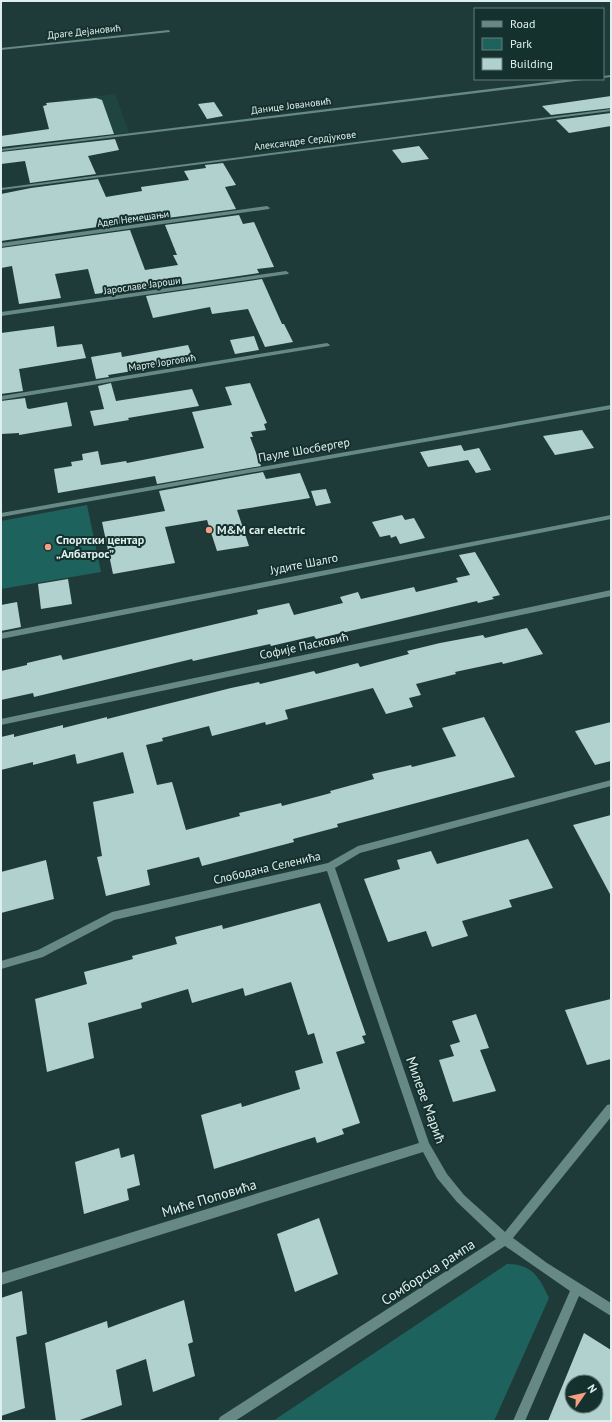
<svg xmlns="http://www.w3.org/2000/svg" width="612" height="1422" viewBox="0 0 612 1422" font-family="'PT Sans',sans-serif">
<style>
.built{fill:#1f4542}
.green{fill:#1e625e}
.building{fill:#b1d1ce;fill-rule:evenodd}
.lines{fill:none;stroke-linecap:round;stroke-linejoin:round}
.minor{fill:#668985;fill-rule:evenodd}
.poi-dot{fill:#f39f84;stroke:#15312e;stroke-width:1.5}
.labels{text-anchor:middle;stroke-width:4;stroke-linejoin:round;paint-order:stroke}
.far-street-label{font-size:10px;fill:#dfefed;stroke:#15312e}
.street-label{font-size:12px;fill:#dfefed;stroke:#15312e}
.poi-label{font-size:12px;font-weight:bold;fill:#dfefed;stroke:#15312e;text-anchor:start}
.near-street-label{font-size:14px;fill:#dfefed;stroke:#15312e}
</style>
<rect width="100%" height="100%" fill="#1f3b39"/>
<polygon class="built" points="115,94 129,132 75,139 63,100"/>
<g class="green">
<polygon points="87,505 101,572 1,589 1,521"/>
<path d="M507,1264c25,0 32,13 42,34l-55,123h-221z"/>
</g>
<g class="building">
<polygon points="611,96 611,108 551,115 542,106"/>
<polygon points="96,98 102,100 114,134 1,147 1,136 49,129 43,106 47,105 46,103"/>
<polygon points="214,102 223,116 207,119 198,104"/>
<polygon points="611,113 611,126 569,133 556,120"/>
<polygon points="115,139 119,150 88,156 96,174 30,183 25,161 1,164 1,152"/>
<polygon points="419,146 429,159 402,163 392,150"/>
<polygon points="223,163 236,185 225,187 236,209 160,219 159,218 1,241 1,194 31,188 98,179 106,197 142,191 141,187 189,180 184,171 206,168 205,165"/>
<polygon points="239,215 243,224 254,222 274,267 257,269 259,273 144,290 143,288 95,294 88,269 55,274 61,298 19,304 12,266 1,268 1,248 130,230 145,270 178,265 173,255 177,255 165,225"/>
<polygon points="262,279 282,324 284,324 293,342 265,347 248,309 212,314 210,307 153,318 146,296"/>
<polygon points="54,326 57,347 82,344 86,358 19,369 23,391 1,394 1,333"/>
<polygon points="254,336 259,350 235,354 230,340"/>
<polygon points="188,345 194,361 108,375 109,377 96,379 91,357 121,352 122,357"/>
<polygon points="111,383 116,401 192,389 199,406 128,418 129,420 94,426 90,411 104,409 98,386"/>
<polygon points="250,383 267,423 264,424 266,430 251,432 253,437 250,437 261,466 157,484 155,476 58,493 54,469 72,466 71,462 83,460 82,454 98,451 101,465 126,461 127,463 204,448 192,412 232,405 225,387"/>
<polygon points="25,398 27,408 29,409 67,402 72,426 19,435 19,433 1,434 1,401"/>
<polygon points="582,430 594,448 555,455 543,436"/>
<polygon points="461,445 464,451 479,448 491,470 476,473 468,460 428,467 420,452"/>
<polygon points="263,472 266,479 300,473 310,498 237,510 249,546 217,551 207,520 165,527 175,563 113,574 102,522 165,511 159,491"/>
<polygon points="326,489 331,503 316,506 311,491"/>
<polygon points="402,515 405,520 414,518 425,538 400,544 396,536 391,538 390,535 380,537 372,522"/>
<polygon points="475,552 500,595 492,597 494,599 478,603 477,601 316,639 314,636 271,646 270,644 193,661 192,659 34,697 33,693 1,700 1,671 27,665 27,663 61,655 63,660 258,614 257,610 289,603 294,615 343,603 340,597 358,592 361,599 414,587 416,592 458,582 456,578 470,575 459,555"/>
<polygon points="68,579 72,604 41,609 38,584"/>
<polygon points="17,602 21,627 1,631 1,605"/>
<polygon points="527,628 543,654 503,664 502,662 455,672 456,674 416,684 421,695 409,698 413,707 386,714 373,688 285,710 288,719 266,725 265,722 212,736 209,726 162,738 163,741 146,745 157,785 172,782 186,830 240,816 239,813 281,803 282,806 331,793 330,791 374,779 372,774 411,765 412,767 456,756 442,728 484,717 515,777 337,824 338,827 293,839 294,842 202,866 199,857 147,870 150,885 106,896 97,857 102,856 93,802 134,793 123,752 77,764 75,754 33,765 33,762 1,770 1,737 14,734 14,737 63,725 63,728 107,717 107,719 231,688 259,682 260,684 314,671 316,674 358,663 360,667 409,654 407,651 440,643 483,635 485,638"/>
<polygon points="611,722 611,761 595,765 575,731"/>
<polygon points="611,815 611,896 573,825"/>
<polygon points="528,839 553,888 509,900 512,907 462,921 468,936 432,947 426,931 388,942 364,879 400,869 397,860 431,851 437,864"/>
<polygon points="46,860 54,899 1,913 1,872"/>
<polygon points="320,903 366,1035 362,1036 365,1043 336,1052 360,1123 342,1129 344,1134 317,1143 315,1137 214,1169 201,1115 241,1103 242,1107 300,1089 295,1071 323,1063 314,1033 308,1035 291,982 245,996 243,988 192,1003 188,989 141,1003 142,1008 88,1023 94,1058 47,1072 35,999 87,984 84,972 133,959 132,956 177,944 175,937 222,925 223,929"/>
<polygon points="611,999 611,1059 587,1065 565,1010"/>
<polygon points="476,1014 489,1048 480,1050 496,1091 453,1102 439,1060 454,1056 450,1045 460,1042 452,1021"/>
<polygon points="119,1148 121,1158 134,1154 140,1185 127,1189 129,1200 84,1214 75,1162"/>
<polygon points="319,1218 338,1274 295,1292 277,1234"/>
<polygon points="22,1291 27,1334 16,1337 25,1408 1,1416 1,1298"/>
<polygon points="184,1300 193,1342 188,1344 195,1376 153,1392 146,1359 116,1370 122,1405 77,1421 56,1421 45,1343 107,1321 108,1328"/>
<path d="M584,1333l27,17v71h-63zM572,1382h24v24h-24z"/>
</g>
<g class="lines">
<g class="minor">
<polygon points="169,30 170,32 1,50 1,48"/>
<polygon points="611,75 611,77 603,78 603,76"/>
<polygon points="572,79 585,79 583,80 1,151 1,149"/>
<polygon points="611,109 611,111 1,190 1,188"/>
<polygon points="267,206 270,208 269,209 1,247 1,243"/>
<polygon points="286,271 289,273 288,274 1,316 1,312"/>
<polygon points="327,343 330,345 329,346 1,400 1,396"/>
<polygon points="611,405 611,409 1,517 1,513"/>
<polygon points="611,515 611,519 1,639 1,633"/>
<polygon points="611,590 611,596 1,725 1,719"/>
<polygon points="611,780 611,786 360,853 335,868 429,1143 447,1174 464,1195 504,1231 505,1232 607,1105 611,1104 611,1117 513,1238 547,1263 611,1303 611,1316 579,1296 525,1421 513,1421 570,1291 505,1246 235,1421 218,1421 220,1417 496,1239 457,1202 437,1178 423,1152 1,1285 1,1273 419,1143 327,871 114,920 43,957 1,969 1,961 38,950 112,912 328,863 358,846"/>
</g>
</g>
<g class="poi-dot">
<circle cx="209" cy="530" r="4"/>
<circle cx="48" cy="547" r="4"/>
</g>
<g class="labels">
<g class="far-street-label">
<text transform="translate(84 31) rotate(-6)" y="4">Драге Дејановић</text>
<text transform="translate(291 105) rotate(-7)" y="4">Данице Јовановић</text>
<text transform="translate(305 140) rotate(-7)" y="4">Александре Сердјукове</text>
<text transform="translate(133 218) rotate(-8)" y="4">Адел Немешањи</text>
<text transform="translate(142 285) rotate(-8)" y="4">Јарославе Јароши</text>
<text transform="translate(162 362) rotate(-9)" y="4">Марте Јорговић</text>
</g>
<g class="street-label">
<text transform="translate(304 450) rotate(-10)" y="4">Пауле Шосбергер</text>
<text transform="translate(304 564) rotate(-11)" y="4">Јудите Шалго</text>
<text transform="translate(304 646) rotate(-12)" y="4">Софије Пасковић</text>
<text transform="translate(267 868) rotate(-13)" y="4">Слободана Селенића</text>
</g>
<g class="poi-label">
<text x="217" y="534">M&amp;M car electric</text>
<text x="56" y="544">Спортски центар<tspan x="56" dy="14">„Албатрос”</tspan></text>
</g>
<g class="near-street-label">
<text transform="translate(426 1100) rotate(70)" y="5">Милеве Марић</text>
<text transform="translate(209 1198) rotate(-17)" y="5">Миће Поповића</text>
<text transform="translate(428 1272) rotate(-33)" y="5">Сомборска рампа</text>
</g>
</g>
<rect width="612" height="1422" fill="none" stroke="#dfefed" stroke-width="4"/>
<rect x="474" y="8" width="130" height="72" fill="#15312e" stroke="#667d7a"/>
<rect x="482" y="21" width="20" height="6" fill="#668985" stroke="#667d7a"/>
<text x="510" y="28" font-size="12" fill="#dfefed">Road</text>
<rect x="482" y="38" width="20" height="12" fill="#1e625e" stroke="#667d7a"/>
<text x="510" y="48" font-size="12" fill="#dfefed">Park</text>
<rect x="482" y="58" width="20" height="12" fill="#b1d1ce" stroke="#667d7a"/>
<text x="510" y="68" font-size="12" fill="#dfefed">Building</text>
<g transform="translate(584 1394) rotate(56)"><circle r="19" fill="#15312e" stroke="#667d7a"/>
<path d="M0-3L7 15L0 10L-7 15Z" fill="#f39f84"/>
<text y="-6" font-size="11" font-weight="bold" text-anchor="middle" fill="#dfefed">N</text>
</g>
</svg>
